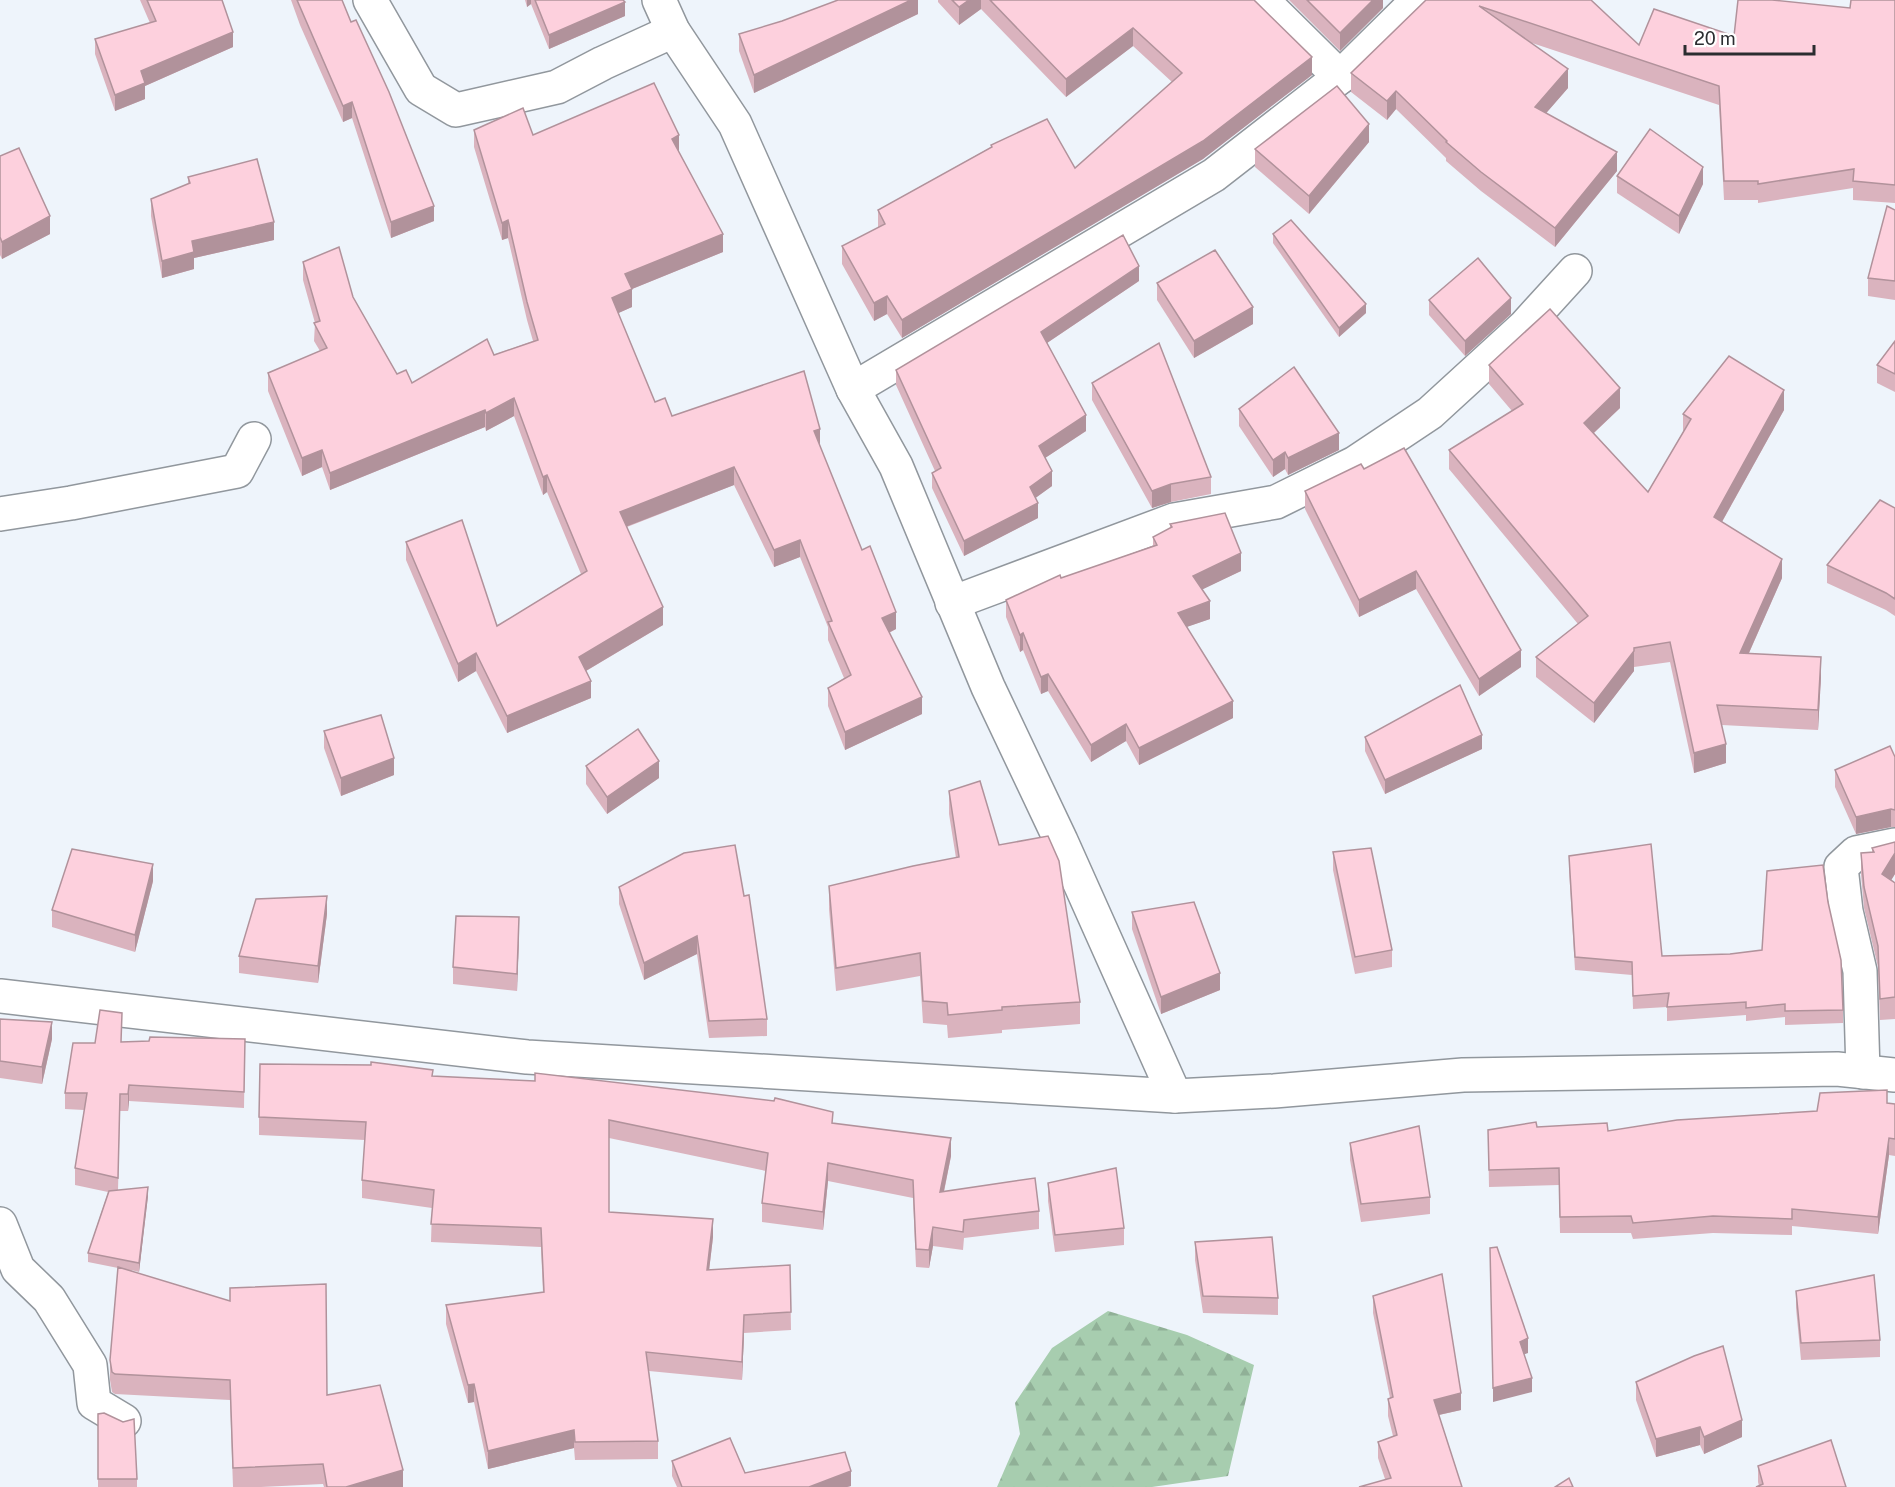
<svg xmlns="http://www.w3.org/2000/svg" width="1895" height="1487" viewBox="0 0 1895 1487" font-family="'Public Sans',sans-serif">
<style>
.forest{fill:url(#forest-firs)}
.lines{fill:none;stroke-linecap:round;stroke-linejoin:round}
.minor-casing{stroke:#91979d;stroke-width:36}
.tertiary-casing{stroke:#91979d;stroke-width:36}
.minor{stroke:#fff;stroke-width:33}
.tertiary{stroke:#fff;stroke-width:33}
.wall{fill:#dab3be}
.shaded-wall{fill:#b1929b}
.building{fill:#fdd0dd;stroke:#b1929b;stroke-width:1.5}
</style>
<defs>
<pattern id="forest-firs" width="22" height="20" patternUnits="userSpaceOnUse" patternTransform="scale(1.5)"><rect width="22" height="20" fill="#a7cdaf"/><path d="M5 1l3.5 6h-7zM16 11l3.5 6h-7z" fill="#90b097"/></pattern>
</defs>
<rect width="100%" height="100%" fill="#eef4fb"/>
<polygon class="forest" points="1108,1311 1187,1335 1254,1365 1228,1476 1152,1487 997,1487 1020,1434 1015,1403 1052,1348"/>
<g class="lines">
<defs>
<g id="minor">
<polyline points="370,0 421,89 456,110 557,87 603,63 673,31"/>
<polyline points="1262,0 1340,77"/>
<polyline points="853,389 1214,175 1340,77 1418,0"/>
<polyline points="0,514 71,503 237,471 254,439"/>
<polyline points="952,603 1174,520 1276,502 1355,463 1430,413 1524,327 1575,271"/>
<polyline points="1863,1072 1860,971 1846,911 1841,867 1856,853 1895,845"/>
<polyline points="0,1224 18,1269 49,1299 90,1365 94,1403 124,1421"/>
</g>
<g id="tertiary">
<polyline points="659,0 673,31 735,124 853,389 896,466 988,687 1061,841 1175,1096"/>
<polyline points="0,996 527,1057 1175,1096 1274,1091 1463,1075 1837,1069 1895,1075"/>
</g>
</defs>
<use href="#minor" class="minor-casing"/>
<use href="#tertiary" class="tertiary-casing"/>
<use href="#minor" class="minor"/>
<use href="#tertiary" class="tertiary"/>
</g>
<g class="wall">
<polygon points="140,0 222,0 233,47 145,86 145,99 115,111 95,54 95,39 150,23"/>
<polygon points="291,0 342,0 351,22 434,221 391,238 352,118 343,122 300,25"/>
<polygon points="525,0 623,0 625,16 549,49 531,4 527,7"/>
<polygon points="918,0 918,14 754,93 739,51 739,34"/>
<polygon points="938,0 1254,0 1312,75 1203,159 902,338 887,314 874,321 842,264 842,246 878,228 878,210 991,147 991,145 1075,168 1172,82 1133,46 1066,97 981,9 959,25 938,2"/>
<polygon points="1289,0 1383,0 1383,8 1340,51"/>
<polygon points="1426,0 1591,0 1639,45 1734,36 1850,8 1895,0 1895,203 1853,200 1853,188 1758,203 1758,200 1724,200 1719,105 1529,42 1568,88 1546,113 1617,171 1555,247 1481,191 1446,161 1446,158 1396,109 1387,120 1351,92 1351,73"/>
<polygon points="474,130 533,135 679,153 723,252 632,289 632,307 618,313 655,402 672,416 820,446 862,550 896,629 889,633 922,714 845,750 828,706 828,688 844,678 828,640 828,627 800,557 774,567 734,485 627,527 663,625 586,671 591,698 507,733 476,671 458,682 406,560 406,542 497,626 581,574 547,492 543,495 514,416 486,431 485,427 330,490 322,467 302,476 268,391 268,373 320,351 314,341 315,323 303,280 303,262 353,297 397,374 412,383 533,341 527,320 508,238 502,240 474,147"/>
<polygon points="1369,142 1309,214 1255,167 1255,149"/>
<polygon points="0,156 50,234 2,259 0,255"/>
<polygon points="1617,176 1703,184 1679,234 1617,193"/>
<polygon points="188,177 274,240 194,258 194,269 162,278 151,216 151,199 188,184"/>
<polygon points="1895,210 1895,300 1868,296 1868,278"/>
<polygon points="1273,234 1366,313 1339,337 1273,243"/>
<polygon points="1139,281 1047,343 1086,431 1045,458 1052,486 1035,498 1038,518 964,556 932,488 932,473 935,471 896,385 896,370"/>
<polygon points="1157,283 1253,324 1194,358 1157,300"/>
<polygon points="1429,300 1511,314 1465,356 1429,315"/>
<polygon points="1895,341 1895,392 1877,383 1877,365"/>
<polygon points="1489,365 1620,408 1594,433 1648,492 1683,432 1683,414 1784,410 1722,522 1782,578 1749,653 1821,677 1818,730 1722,725 1726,763 1694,773 1670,662 1634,667 1634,671 1594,723 1536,677 1536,657 1578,624 1449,469 1449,450 1512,411 1489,384"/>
<polygon points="1092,383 1211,477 1211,494 1171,502 1152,508 1092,400"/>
<polygon points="1239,409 1339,450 1288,475 1285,469 1273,477 1239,426"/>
<polygon points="1361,464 1521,667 1479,696 1416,589 1359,617 1305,509 1305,491"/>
<polygon points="1895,508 1895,616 1886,610 1827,583 1827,565"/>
<polygon points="1170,524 1241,571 1202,589 1210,619 1186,627 1233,718 1139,765 1126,741 1091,762 1048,691 1041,694 1023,650 1020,652 1006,617 1006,600 1061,578 1153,546 1153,537 1170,528"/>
<polygon points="324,731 394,775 341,796 324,748"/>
<polygon points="1365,737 1482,749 1385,794 1365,751"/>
<polygon points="1895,757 1895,827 1891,827 1856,834 1835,787 1835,770"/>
<polygon points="586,766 659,778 607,814 586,784"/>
<polygon points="949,791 999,845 1080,1002 1080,1024 1002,1030 1002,1033 948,1038 947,1025 923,1023 920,976 836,991 829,909 829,886 956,858 949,814"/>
<polygon points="1872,848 1895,874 1891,880 1895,883 1895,1019 1880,1020 1878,967 1864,908 1861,874 1861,853 1872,852"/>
<polygon points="1333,852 1392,950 1392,967 1355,974 1333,870"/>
<polygon points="684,853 767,1019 767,1036 709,1038 697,954 644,980 619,904 619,887"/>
<polygon points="1569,856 1662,956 1730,954 1762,950 1828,902 1843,1010 1843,1023 1785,1025 1785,1017 1746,1021 1746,1015 1667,1021 1667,1007 1633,1009 1632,975 1575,970 1569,869"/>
<polygon points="153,881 135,952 52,927 52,910"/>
<polygon points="1132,912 1220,990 1161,1014 1132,929"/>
<polygon points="327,914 318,983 239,973 239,956"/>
<polygon points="519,934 517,991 453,984 453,967"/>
<polygon points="0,1019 52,1039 42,1084 0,1078"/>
<polygon points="245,1039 244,1108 129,1101 128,1111 120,1111 118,1190 148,1196 139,1272 131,1270 327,1395 403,1487 324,1487 323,1484 261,1487 233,1487 230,1400 115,1394 112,1392 110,1380 110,1360 118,1268 88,1262 88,1253 108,1192 75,1185 75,1168 84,1110 65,1109 65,1093 121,1042"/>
<polygon points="433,1076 833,1123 951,1156 944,1192 1039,1211 1039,1229 964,1238 963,1250 933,1246 929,1268 916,1267 913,1198 828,1181 823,1230 762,1222 762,1203 766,1171 609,1138 609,1212 713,1237 709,1270 790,1265 791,1330 744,1333 742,1380 649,1371 658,1441 658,1459 575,1460 574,1448 488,1469 474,1402 468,1403 446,1324 446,1305 543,1293 541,1247 431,1242 432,1208 362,1198 362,1180 365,1140 259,1135 259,1117"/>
<polygon points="1887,1103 1895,1104 1895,1156 1889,1155 1878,1234 1792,1226 1792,1235 1713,1233 1633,1239 1631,1233 1560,1233 1559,1185 1489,1187 1488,1130 1537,1127 1608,1131 1817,1111"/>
<polygon points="1350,1143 1430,1197 1430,1214 1361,1222 1350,1160"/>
<polygon points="1048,1183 1124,1228 1124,1245 1055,1252 1048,1201"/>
<polygon points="1195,1242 1278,1298 1278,1315 1203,1313 1195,1260"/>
<polygon points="1796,1291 1880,1340 1880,1357 1801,1360 1796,1308"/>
<polygon points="1373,1296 1461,1410 1439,1415 1462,1487 1385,1479 1378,1458 1378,1442 1393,1436 1388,1416 1388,1399 1390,1398 1373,1313"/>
<polygon points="1636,1382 1742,1437 1704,1454 1700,1445 1656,1457 1636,1400"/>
<polygon points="98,1414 137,1479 137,1487 98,1487"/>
<polygon points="672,1461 745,1473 851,1486 847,1487 677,1487 672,1476"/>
<polygon points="1758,1466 1846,1487 1759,1486 1758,1482"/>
</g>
<g class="shaded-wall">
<polygon points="527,0 531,0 531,4 527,7"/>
<polygon points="911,0 918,0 918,14 754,93 754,75"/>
<polygon points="969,0 981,0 981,9 959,25 959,7"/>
<polygon points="1373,0 1383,0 1383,8 1340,51 1340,33"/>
<polygon points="625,2 625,16 549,49 549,35"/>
<polygon points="1133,28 1133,46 1066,97 1066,79"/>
<polygon points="233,32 233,47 145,86 145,99 115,111 115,95 141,71"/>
<polygon points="1312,57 1312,75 1203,159 902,338 902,320"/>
<polygon points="1568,69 1568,88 1535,126 1535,107"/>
<polygon points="1396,91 1396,109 1387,120 1387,101"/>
<polygon points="352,102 352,118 343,122 343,106"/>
<polygon points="1369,124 1369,142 1309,214 1309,196"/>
<polygon points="679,135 679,153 672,139"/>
<polygon points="1617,152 1617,171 1555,247 1555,228"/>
<polygon points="1703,167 1703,184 1679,234 1679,216"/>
<polygon points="434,206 434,221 391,238 391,222"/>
<polygon points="50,216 50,234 2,259 2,242"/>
<polygon points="508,220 508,238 502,240 502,223"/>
<polygon points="274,222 274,240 194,258 194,269 162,278 162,261 192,241"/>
<polygon points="723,234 723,252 632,289 632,307 612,316 612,298 625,274"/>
<polygon points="1139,266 1139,281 1041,347 1041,332"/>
<polygon points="887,296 887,314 874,321 874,303"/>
<polygon points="1511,298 1511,314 1465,356 1465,341"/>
<polygon points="1366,304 1366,313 1339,337 1339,328"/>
<polygon points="1253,307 1253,324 1194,358 1194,341"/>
<polygon points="1620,388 1620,408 1584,442 1584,423"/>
<polygon points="1784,390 1784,410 1714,536 1714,517"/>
<polygon points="514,398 514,416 486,431 486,413"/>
<polygon points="485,410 485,427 330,490 330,473"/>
<polygon points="1086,415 1086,431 1039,462 1039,446"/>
<polygon points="820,429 820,446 814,431"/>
<polygon points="1339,433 1339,450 1288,475 1288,458"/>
<polygon points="322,450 322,467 302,476 302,458"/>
<polygon points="1285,452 1285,469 1273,477 1273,460"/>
<polygon points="734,467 734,485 620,529 620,512"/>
<polygon points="1052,471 1052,486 1030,502 1030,487"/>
<polygon points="547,475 547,492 543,495 543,477"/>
<polygon points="1171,484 1171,502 1152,508 1152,491"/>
<polygon points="1038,503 1038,518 964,556 964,541"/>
<polygon points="800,540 800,557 774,567 774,550"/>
<polygon points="1241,553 1241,571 1193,594 1193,576"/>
<polygon points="1782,559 1782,578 1740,673 1740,653"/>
<polygon points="1416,571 1416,589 1359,617 1359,600"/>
<polygon points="1210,601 1210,619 1178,630 1178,613"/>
<polygon points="663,607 663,625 579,675 579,657"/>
<polygon points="896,612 896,629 882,636 882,618"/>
<polygon points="1023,633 1023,650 1020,652 1020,635"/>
<polygon points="1521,650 1521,667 1479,696 1479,679"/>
<polygon points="1634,651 1634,671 1594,723 1594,703"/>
<polygon points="476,653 476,671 458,682 458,664"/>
<polygon points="1821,657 1821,677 1818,730 1818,710"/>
<polygon points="1048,674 1048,691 1041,694 1041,677"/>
<polygon points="591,681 591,698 507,733 507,716"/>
<polygon points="922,697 922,714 845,750 845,732"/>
<polygon points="1233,701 1233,718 1139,765 1139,748"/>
<polygon points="1126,724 1126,741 1091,762 1091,745"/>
<polygon points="1482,735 1482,749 1385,794 1385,780"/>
<polygon points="1726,744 1726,763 1694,773 1694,753"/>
<polygon points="394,758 394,775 341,796 341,778"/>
<polygon points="659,761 659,778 607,814 607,797"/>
<polygon points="1891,809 1891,827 1856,834 1856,817"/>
<polygon points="1895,853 1895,874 1882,895 1882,874"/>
<polygon points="153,864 153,881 135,952 135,935"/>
<polygon points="327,896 327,914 318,983 318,966"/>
<polygon points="519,917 519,934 517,991 517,974"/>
<polygon points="697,936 697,954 644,980 644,963"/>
<polygon points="1220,973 1220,990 1161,1014 1161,997"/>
<polygon points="52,1022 52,1039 42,1084 42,1067"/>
<polygon points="129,1085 129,1101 128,1111 128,1094"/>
<polygon points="951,1138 951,1156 940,1210 940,1192"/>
<polygon points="1889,1138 1889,1155 1878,1234 1878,1217"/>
<polygon points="828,1163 828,1181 823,1230 823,1212"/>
<polygon points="148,1187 148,1196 139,1272 139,1263"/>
<polygon points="713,1219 713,1237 707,1288 707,1270"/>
<polygon points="933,1227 933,1246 929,1268 929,1250"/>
<polygon points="744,1315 744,1333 742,1380 742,1362"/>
<polygon points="1528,1338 1528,1353 1520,1356 1520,1342"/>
<polygon points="1532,1378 1532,1392 1493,1402 1493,1388"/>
<polygon points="474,1384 474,1402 468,1403 468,1385"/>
<polygon points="1461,1393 1461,1410 1434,1416 1434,1400"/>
<polygon points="1742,1420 1742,1437 1704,1454 1704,1437"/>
<polygon points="1700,1427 1700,1445 1656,1457 1656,1439"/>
<polygon points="574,1430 574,1448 488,1469 488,1451"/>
<polygon points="403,1470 403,1487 346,1487"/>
<polygon points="851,1471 851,1486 847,1487 809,1487"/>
</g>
<g class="building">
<polygon points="147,0 222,0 233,32 141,71 145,83 115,95 95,39 156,21"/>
<polygon points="297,0 342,0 351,22 356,20 389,92 434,206 391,222 352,102 343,106"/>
<polygon points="535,0 623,0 625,2 549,35"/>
<polygon points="838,0 911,0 754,75 739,34 782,21"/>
<polygon points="952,0 969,0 959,7"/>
<polygon points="990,0 1254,0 1312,57 1203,141 902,320 887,296 874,303 842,246 885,224 878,210 992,147 991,145 1047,119 1075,168 1182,73 1133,28 1066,79"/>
<polygon points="1307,0 1373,0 1340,33"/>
<polygon points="1426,0 1591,0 1639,45 1654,9 1734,36 1738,0 1772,0 1850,8 1851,0 1895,0 1895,185 1853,181 1854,169 1758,184 1758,181 1724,181 1719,86 1479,6 1568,69 1535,107 1617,152 1555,228 1481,172 1446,142 1447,141 1396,91 1387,101 1351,73"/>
<polygon points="654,83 679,135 672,139 723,234 625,274 632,289 612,298 655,402 665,398 672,416 804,371 820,429 814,431 862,550 870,546 896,612 882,618 922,697 845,732 828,688 851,675 828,622 832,621 800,540 774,550 734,467 620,512 663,607 579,657 591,681 507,716 476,653 458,664 406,542 462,520 497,626 587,571 547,475 543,477 514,398 486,413 485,410 330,473 322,450 302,458 268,373 327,348 314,323 320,321 303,262 339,247 353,297 397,374 406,370 412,383 487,339 494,355 538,340 527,302 508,220 502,223 474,130 523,108 533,135"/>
<polygon points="1337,86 1369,124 1309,196 1255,149"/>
<polygon points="1650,129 1703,167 1679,216 1617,176"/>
<polygon points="19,148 50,216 2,242 0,237 0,156"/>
<polygon points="257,159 274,222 192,241 194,252 162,261 151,199 190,183 188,177"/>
<polygon points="1887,206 1895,210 1895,281 1868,278"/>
<polygon points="1291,220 1366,304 1339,328 1273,234"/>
<polygon points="1123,235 1139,266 1041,332 1086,415 1039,446 1052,471 1030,487 1038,503 964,541 932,473 941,468 896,370"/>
<polygon points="1215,250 1253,307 1194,341 1157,283"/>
<polygon points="1478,258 1511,298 1465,341 1429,300"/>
<polygon points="1550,309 1620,388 1584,423 1648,492 1691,419 1683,414 1729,356 1784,390 1714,517 1782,559 1740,653 1821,657 1818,710 1717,705 1726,744 1694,753 1670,642 1634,648 1634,651 1594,703 1536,657 1588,616 1449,450 1523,404 1489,365"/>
<polygon points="1895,341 1895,374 1877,365"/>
<polygon points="1159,343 1211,477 1171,484 1152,491 1092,383"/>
<polygon points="1294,367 1339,433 1288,458 1285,452 1273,460 1239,409"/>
<polygon points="1404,448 1521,650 1479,679 1416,571 1359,600 1305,491 1361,464 1364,469"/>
<polygon points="1880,500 1895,508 1895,599 1886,593 1827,565"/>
<polygon points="1225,513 1241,553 1193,576 1210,601 1178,613 1233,701 1139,748 1126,724 1091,745 1048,674 1041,677 1023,633 1020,635 1006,600 1060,575 1061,578 1157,545 1153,537 1172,527 1170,524"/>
<polygon points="1460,685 1482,735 1385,780 1365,737"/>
<polygon points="381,715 394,758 341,778 324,731"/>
<polygon points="638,729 659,761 607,797 586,766"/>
<polygon points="1890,746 1895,757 1895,810 1891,809 1856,817 1835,770"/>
<polygon points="980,781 999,845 1048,836 1059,861 1080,1002 1002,1007 1002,1010 948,1015 947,1003 923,1001 920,953 836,968 829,886 913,866 959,857 949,791"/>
<polygon points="1895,842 1895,853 1882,874 1895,883 1895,997 1880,999 1878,946 1864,887 1861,853 1874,852 1872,848"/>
<polygon points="1651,844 1662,956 1730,954 1762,950 1767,871 1823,865 1828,902 1841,960 1843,1010 1785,1011 1785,1004 1746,1008 1746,1002 1667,1007 1669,993 1633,996 1632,962 1575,957 1569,856"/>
<polygon points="735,845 744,896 749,895 767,1019 709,1021 697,936 644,963 619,887 684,853"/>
<polygon points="1371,848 1392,950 1355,957 1333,852"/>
<polygon points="72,849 153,864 135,935 52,910"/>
<polygon points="327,896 318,966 239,956 256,899"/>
<polygon points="1194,902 1220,973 1161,997 1132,912"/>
<polygon points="456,916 519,917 517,974 453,967"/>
<polygon points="100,1010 122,1013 121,1042 149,1041 150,1037 245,1039 244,1092 129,1085 128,1094 120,1094 118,1178 75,1168 87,1093 65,1093 73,1043 95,1043"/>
<polygon points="0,1019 52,1022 42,1067 0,1061"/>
<polygon points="371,1062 433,1070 432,1076 535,1081 535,1073 774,1101 775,1098 833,1112 832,1123 951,1138 940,1192 1035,1178 1039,1211 964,1220 963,1232 933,1227 929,1250 916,1249 913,1180 828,1163 823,1212 762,1203 768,1153 609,1120 609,1212 713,1219 707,1270 790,1265 791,1312 744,1315 742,1362 646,1352 658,1441 575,1442 574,1430 488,1451 474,1384 468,1385 446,1305 544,1292 541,1228 431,1224 434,1190 362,1180 366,1122 259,1117 260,1064 371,1065"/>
<polygon points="1887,1090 1887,1103 1895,1104 1895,1139 1889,1138 1878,1217 1792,1209 1792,1219 1713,1216 1633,1223 1631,1216 1560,1217 1559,1168 1489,1170 1488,1130 1536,1122 1537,1127 1607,1123 1608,1131 1677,1120 1817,1111 1820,1093"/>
<polygon points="1419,1126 1430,1197 1361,1204 1350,1143"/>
<polygon points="1116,1168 1124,1228 1055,1235 1048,1183"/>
<polygon points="148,1187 139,1263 88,1253 109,1191"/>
<polygon points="1272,1237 1278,1298 1203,1296 1195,1242"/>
<polygon points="1497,1247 1528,1338 1520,1342 1532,1378 1493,1388 1490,1248"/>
<polygon points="118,1267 230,1301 230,1288 326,1284 327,1395 380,1385 403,1470 346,1487 327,1487 323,1464 233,1468 230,1380 115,1374 112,1372 110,1360"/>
<polygon points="1442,1274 1461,1393 1434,1400 1462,1487 1359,1487 1391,1478 1378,1442 1397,1435 1388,1399 1393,1397 1373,1296"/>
<polygon points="1874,1275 1880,1340 1801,1343 1796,1291"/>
<polygon points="1723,1346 1742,1420 1704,1437 1700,1427 1656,1439 1636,1382 1694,1356"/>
<polygon points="104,1413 123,1422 134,1419 137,1479 98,1479 98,1414"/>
<polygon points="730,1438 745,1473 845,1452 851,1471 809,1487 682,1487 672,1461"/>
<polygon points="1831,1440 1846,1487 1756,1487 1763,1484 1758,1466"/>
<polygon points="1569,1478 1573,1487 1555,1487"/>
</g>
<path d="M1685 45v9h129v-9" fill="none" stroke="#2b2d30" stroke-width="3"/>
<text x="1694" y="45" font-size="18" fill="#2b2d30" stroke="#ffffff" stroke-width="4.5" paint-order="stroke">20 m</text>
</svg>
